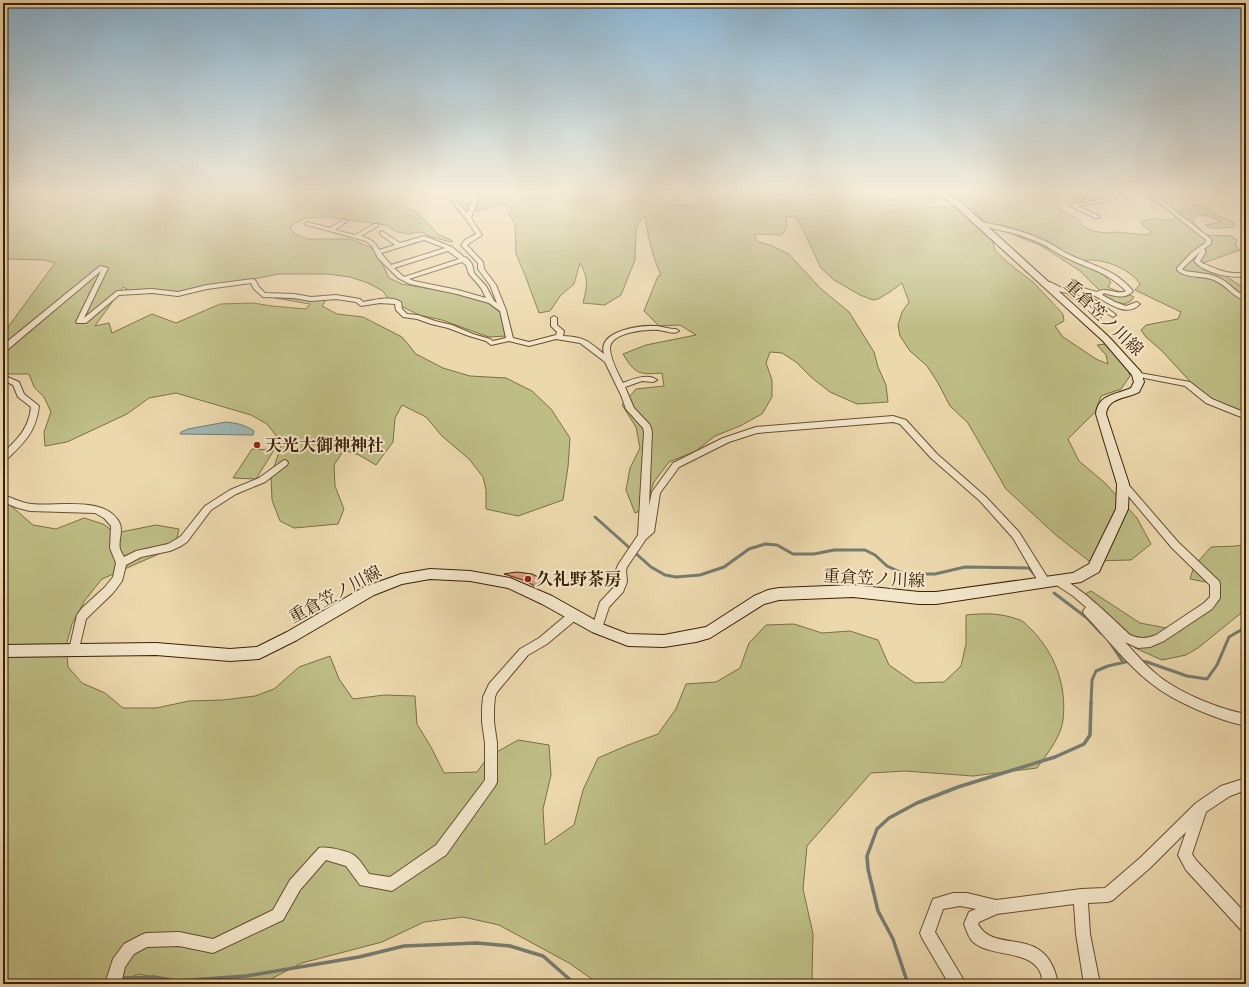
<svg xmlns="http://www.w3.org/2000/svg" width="1249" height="987" viewBox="0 0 1249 987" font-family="'Sorts Mill Goudy','Noto Serif JP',serif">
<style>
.green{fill:#bebd85;stroke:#7c6e46}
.water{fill:#9eb7b6;stroke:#767b70}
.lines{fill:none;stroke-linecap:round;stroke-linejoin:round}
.stream-far1{stroke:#767b70;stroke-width:3}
.stream{stroke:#767b70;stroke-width:3.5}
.building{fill:#e29d84;stroke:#3b2007}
.minor-casing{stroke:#674e30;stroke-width:2}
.secondary-casing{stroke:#3b2007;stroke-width:2}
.minor{fill:#f3e6ca;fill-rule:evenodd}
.secondary{fill:#f3e6ca;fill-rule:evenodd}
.poi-dot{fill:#8f2418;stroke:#f3e6ca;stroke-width:1.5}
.labels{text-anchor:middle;stroke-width:4;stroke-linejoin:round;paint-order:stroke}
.street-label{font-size:17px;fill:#3b2007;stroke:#f3e6ca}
.poi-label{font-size:17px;font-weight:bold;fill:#3b2007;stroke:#f3e6ca;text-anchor:start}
</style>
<rect width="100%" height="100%" fill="#ecd8ad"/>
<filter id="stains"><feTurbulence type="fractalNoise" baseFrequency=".005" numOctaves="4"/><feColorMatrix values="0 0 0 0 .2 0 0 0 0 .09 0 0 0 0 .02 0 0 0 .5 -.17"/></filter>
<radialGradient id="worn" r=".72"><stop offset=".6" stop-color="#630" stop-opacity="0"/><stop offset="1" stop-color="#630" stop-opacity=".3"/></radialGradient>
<g class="green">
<polygon points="3,191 395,191 408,209 414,210 438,234 453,241 451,242 428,236 424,233 419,232 410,234 397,232 386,225 329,217 306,218 290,226 294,234 308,239 351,239 372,248 381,261 389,278 402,284 453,293 485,301 501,313 506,336 489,337 442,320 419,315 389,300 383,291 368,283 350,277 328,274 279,274 182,293 130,291 123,287 95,326 109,323 112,333 152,314 176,323 220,304 253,303 272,306 306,309 310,304 275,298 326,300 322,306 337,314 363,317 402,337 416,354 443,368 470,376 506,378 532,391 551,409 570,438 568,467 563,500 518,516 486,509 486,490 483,477 469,459 442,436 426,417 402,405 395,418 393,442 376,465 359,455 344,450 334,465 335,486 344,509 338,524 294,528 280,521 272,500 271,476 282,443 267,424 251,415 176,393 149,398 127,414 67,442 45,446 44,432 51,412 44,397 34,387 29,374 5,374 3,370 3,334 55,263 44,260 3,259"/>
<path d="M470,191h187c3,3 6,8 9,10 9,5 28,7 36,1v-11h176l7,9h12l4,-4v-5c13,0 25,-1 35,8l-12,5v3h31l37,32 3,11 11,11 28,22 29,31 1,7 -9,5 8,11 33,22 12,5 -2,-9 -9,-10 9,-1 19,17 5,15 -9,13 -20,7 -6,16 -27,27 11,22 26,22 32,35 14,26 -20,16 -42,1 -32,-25 -51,-47 -38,-66 -18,-17 -12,-23 -11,-17 -17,-15 -10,-15 -2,-11 4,-13 7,-10 -7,-19 -12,9 -12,7 -5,1 -13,-5 -26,-15 -13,-12 -16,-34 -10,-18 -10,1c3,7 2,13 -4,18l-26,-1 1,7 16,5 17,8 31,34 29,24 25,40 4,15 8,18 2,17 -31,2 -27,-12 -18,-14 -16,-16 -14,-9 -12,-1 -4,11 6,17v17l-10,17 -22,12 -25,10 -19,15 -27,11 -15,20 -10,27 -9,4 -9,-23 4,-22 10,-20 -4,-21 -14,-22 14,-16 28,-3 -2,-13c-23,2 -27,1 -39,-19l23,-9 50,-10 -16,-10 -21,1 -15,-15 14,-35 3,-1c-7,-13 -15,-45 -16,-60l-9,13 -1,32 -14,35 -16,10 -22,-2c4,-17 6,-24 -3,-40l-6,21 -13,11 -11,16 -11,2 -14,-38 -9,-21 -1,-31 -6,-8 2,-7 -8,-4 -26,7 -14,-6 9,-2z"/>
<path d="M944,191h139l9,7 -31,6 -2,5 17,9 8,9 9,4 12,2 9,-1 35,3 2,-4 -8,-5 -2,-4c6,-2 11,-4 17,-3 9,1 14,3 21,-4l-3,-5h11l5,-2 1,-3c11,0 16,5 24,10 7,4 13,4 18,9l-2,3c-9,1 -20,3 -28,-2l16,-3c-8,-6 -16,-7 -25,-6l-3,3 1,4 12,12 25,1 6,4 -2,4 5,6 -34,12 -10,1 25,10 18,12 7,1v131l-23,-11 -26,-17 -35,-38 -16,-14 -5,-7 5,-5 32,-6 3,-7 -46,-22 5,-6c-9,-15 -42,-29 -59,-22 10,7 23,11 30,20l-3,5c9,5 18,5 26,10l-3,4 -6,3 -15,-3 -30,-30 -40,-26 -21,-8 -18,-9 -11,-3 -7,-4 -15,-18z"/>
<polygon points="252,449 274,450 256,479 233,478"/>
<path d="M3,502l6,2 24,21 23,4 28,-11 19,6 13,9 40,-8 23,4 -3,14 -15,10 -59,26 -17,21 -13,24 -6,22 2,21 14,16 23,10 18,15h33l33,-7 34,-1 32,-4 19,-7 25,-22 31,-11 9,23 14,20 31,-4 31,1 2,28 14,23 13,26 33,-1 11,-15 30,-17 31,5 2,30 -8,34 2,36 29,-20 9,-35 15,-32 30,-13 30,-11 18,-25 10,-25 30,-2 24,-14 9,-25 17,-18 28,-1 28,9 28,-2 28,9 11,25 26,18 29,-1 17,-16 5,-22v-29c20,-2 35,-2 54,5 5,2 8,7 12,10 23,24 35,56 31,90 -2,17 -16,34 -26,48l-64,8 -68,-5 -34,2 -64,73 -4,43 10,45 -1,45 -2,5h-211l-30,-21 -70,-38 -36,-8 -39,5 -42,20 -80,21 -41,21h-77l-45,-10 -27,10h-109z"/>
<polygon points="1246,544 1246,609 1198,648 1186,655 1162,660 1135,648 1113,627 1085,594 1091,591 1140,623 1166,628 1184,622 1219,601 1216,584 1190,579 1194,566 1211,547 1236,546"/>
</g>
<path class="water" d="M226,422c11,1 19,3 28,9l-1,4 -73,-1 1,-2 7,-3z"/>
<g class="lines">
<g class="stream-far1">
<polyline points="595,517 651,567 665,575 676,577 700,575 724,567 749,549 765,544 777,545 793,554 814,554 834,550 865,550 875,555 887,566 900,572 912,574 935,574 965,567 1029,568 1034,574"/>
<polyline points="1054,593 1087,618 1101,633"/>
<polyline points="1109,641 1123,662"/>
<polyline points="1139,661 1147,662 1187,676 1207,679 1217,665 1229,637 1246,627"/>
<polyline points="1091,703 1092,680 1096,671 1108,666 1130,661"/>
</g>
<g class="stream">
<polyline points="121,978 154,977 177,981 246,976 359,957 404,946 477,943 510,946 543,956 575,984"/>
<polyline points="97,984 110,979"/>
<polyline points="908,984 893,939 878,911 868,869 867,856 877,829 889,818 917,803 958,787 1055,757 1084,744 1090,735 1091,702"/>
</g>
</g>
<polygon class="building" points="517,572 532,574 538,577 540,582 537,587 523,580 504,574"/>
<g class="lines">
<defs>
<g id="minor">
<path d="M470,191h6l1,12 -6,15 11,17 -15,10 16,17 1,7 12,16 10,25 7,28 16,4 27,-7 1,-3 -6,-6v-8l3,-2 3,2v7l7,6 -1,5c22,1 25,5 41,18 -7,-24 37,-29 53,-28 7,1 13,3 19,3l3,2c-5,4 -13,0 -20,-1 -12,-1 -48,2 -49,18 0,9 8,26 13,35 10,-4 25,-10 34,-3l-4,2 -11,-1 -17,6 9,21 16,17 2,7 -3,74 3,-14 21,-29 50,-25 33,-11 137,-11 13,4 31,34 49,43 33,35 30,48 1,3 -1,3 -4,1 -4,-1 -28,-48 -33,-37 -49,-43 -31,-34 -7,-2 -136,11 -28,9 -50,25 -19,26 -6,39 -8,7 -19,28 -1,3 1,12 -4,10 -14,15 -8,24 -4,2 -4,-2 -1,-3 8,-26 15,-16 2,-4 -1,-12 2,-5 20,-30 6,-103 -1,-4 -17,-19 -5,-14 -16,-33 -25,-19 -24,-4 -27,7 -20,-5 -18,4 -5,-4 -17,-5 -21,-8 -17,-4 -14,-5 -14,-2 -7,-7 -1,-6 -15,-1 -19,3 -5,-4 -20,-3 -25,2 -17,-3 -31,-1 -9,-8 -3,-6 -44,6 -29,7 -26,-3 -33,2 -33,28h-9l-1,-1 25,-51 -95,80h-3v-6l97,-79 8,2 -24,50 33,-27 35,-2 26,3 29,-7 46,-6 2,1 4,7 6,6 29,1 17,3 25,-2 24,4 3,3c10,-2 29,-7 38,0l1,7 5,5 11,1 17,6 17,4 21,9 17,5 3,2 13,-3 -6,-27 -11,-8 -32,-9 -47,-10 -12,-6 -20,-20 -6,-12 -6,-5 -62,-17 3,-2 23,6 14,-9 3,2 -1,1 -11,8 20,5 19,-11h4v2l-17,10c9,3 14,5 18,14l16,-5 -15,-11v-2l2,-1 18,12 24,-7 28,11 12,10 3,1 5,6 2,9 12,13 8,15 3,2 -7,-18 -12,-16v-6l-17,-18 4,-5 11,-6 -10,-15 -15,-18 5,-1 11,13 4,-10zM424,240l21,8 -54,17 -10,-12zM448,251l11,8 -55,18 -10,-9zM462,262l4,3 3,9 12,14 5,10 -28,-8 -44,-9 -5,-2z"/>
<polygon points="1120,191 1126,191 1113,200 1078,206 1099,216 1099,218 1095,218 1069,205 1110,198"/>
<path d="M1141,191h5l5,5 11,4 49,39v5l-7,5 2,3 -6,9 2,2c15,6 28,13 44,9v4c-15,3 -42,-3 -52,-15l6,-9 -18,17 3,2c12,2 27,2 38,9 8,5 14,13 23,17v4c-13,-4 -20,-16 -32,-21 -12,-5 -28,-1 -37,-10v-2l15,-16 13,-9 1,-3 -48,-38 -11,-4z"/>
<path d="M980,222c21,3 46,10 65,19 9,4 16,10 25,14 23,11 45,14 63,36 -8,9 -19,5 -29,2l-2,2 13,7 11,4 11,-4 3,2c-17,17 -38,-9 -56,-12l31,22 1,1 -3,2 -39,-25 27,25 -1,1h-4l-29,-25 -10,-2 -12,-8 5,-1 14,7 19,-1 14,4c10,-6 20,4 29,-1 -21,-21 -36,-21 -61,-34 -9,-4 -16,-10 -25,-14 -19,-9 -41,-13 -62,-18v-2z"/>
<polygon points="1134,372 1190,382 1212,399 1246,413 1246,419 1206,403 1185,386 1134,376"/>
<path d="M3,375l16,7 5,12 15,12c-3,26 -15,37 -33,54l-3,1v-8c15,-14 26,-25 28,-46l-13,-10 -5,-12 -10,-5z"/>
<path d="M284,460l3,1 1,2 -1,2 -22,17 -29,12 -25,16 -24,32 -6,4 -11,5 -29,6 -15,8 -4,16 -9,12 -27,26 -8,34 -4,2 -4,-2 -1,-3 8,-35 5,-7 23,-21 8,-10 3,-14 -6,-15 1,-22 -7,-8 -9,-5 -65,-2 -12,-3 -15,-6v-7c10,3 18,8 29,9 25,3 75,-9 88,20 3,8 -2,17 0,25 1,3 3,6 4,8l12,-6 32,-7 7,-4 6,-4 24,-30 25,-16 29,-12z"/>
<path d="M1123,481l3,1 52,60 41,39 1,3v14l-8,11 -48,32 -14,6 -12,1 -13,-6c11,12 22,25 35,35 22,17 59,32 86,37v12c-28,-6 -72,-24 -94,-42 -25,-19 -46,-47 -68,-70l-1,-3 3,-4 -13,-11 -18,-12 -1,-3 1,-3c13,-4 63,46 75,57 9,4 16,4 26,0l48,-32 6,-6v-12l-38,-37 -52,-62 -1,-2z"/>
<path d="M574,611l4,1 1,3 -1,3 -31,26 -19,11 -31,37 -2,5 -1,11v14l3,21v39l-2,4 -49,69 -54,36 -32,-6 -14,-19 -20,-6 -26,30 -17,30 -70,33 -34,-7 -32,1 -13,7 -9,13 -4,17h-16l8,-25 11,-15 17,-9 5,-2 33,-1 34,7 60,-29 17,-30 29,-32c6,-2 31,3 36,8 6,5 10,12 14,18l21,3 46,-32 49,-65v-37l-3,-21v-14l1,-11 6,-13 31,-35 19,-11 31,-26z"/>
<path d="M1246,778v12l-16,6 -24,16 -14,42 4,6 50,54v18l-5,-2 -55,-60 -8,-15 8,-23 -36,36 -37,32 -5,2 -20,1 2,31 10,50h-16l-8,-50 -2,-30 -77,10 -18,8 -1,2c17,32 69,-2 80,60h-16c0,-4 0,-9 -2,-12 -10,-23 -51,-14 -68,-31 -4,-5 -6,-12 -8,-17l5,-12 7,-3 -16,-3 -17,3 -8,23 31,52h-17l-27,-46 -2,-5 13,-34 20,-6h14l29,7 85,-11 24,-1 35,-30 56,-55 25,-17z"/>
</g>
<path id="secondary" d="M935,191h8l19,12 147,134 32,35 3,10 -5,10c-13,7 -31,5 -33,22l23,70 -1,25 -29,63 -18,10 -145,22h-17l-66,-7 -74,3 -15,4 -54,34 -14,4 -32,5 -36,-1 -36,-14 -50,-28 -34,-16 -38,-7 -40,-2 -28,5 -28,11 -77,45 -38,19 -29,2 -74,-6 -153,2v-12l153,-2 74,6 27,-2 30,-15 77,-45 37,-13 29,-5 40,2 40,7 42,18 50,28 26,10 36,1 42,-8 48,-31 14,-6 11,-2 74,-3 66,7h17l137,-19 16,-9 27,-55 1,-25 -21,-70c2,-20 20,-19 35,-26l3,-6 -2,-7 -29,-34 -147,-134z"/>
</defs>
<use href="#minor" class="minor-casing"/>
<use href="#secondary" class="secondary-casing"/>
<use href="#minor" class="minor"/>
<use href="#secondary" class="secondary"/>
</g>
<linearGradient id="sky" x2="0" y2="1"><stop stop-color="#8ab5d4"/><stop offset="0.58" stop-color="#f6edda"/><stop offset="1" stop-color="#f6edda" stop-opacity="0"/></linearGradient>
<rect width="1249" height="330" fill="url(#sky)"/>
<g class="poi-dot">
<circle cx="257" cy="445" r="4"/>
<circle cx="528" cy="579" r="4"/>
</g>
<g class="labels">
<g class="street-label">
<text transform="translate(1104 317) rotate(44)" y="6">重倉笠ノ川線</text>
<text transform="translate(874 578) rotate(3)" y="6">重倉笠ノ川線</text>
<text transform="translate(335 594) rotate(-28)" y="6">重倉笠ノ川線</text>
</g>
<g class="poi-label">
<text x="265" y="451">天光大御神神社</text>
<text x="536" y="585">久礼野茶房</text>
</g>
</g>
<rect width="1249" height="987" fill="none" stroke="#ecd8ad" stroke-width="16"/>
<rect x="4" y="4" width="1241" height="979" fill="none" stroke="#3b2007" stroke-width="2"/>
<rect x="8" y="8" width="1233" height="971" fill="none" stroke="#3b2007"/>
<rect width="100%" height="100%" filter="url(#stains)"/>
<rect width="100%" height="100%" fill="url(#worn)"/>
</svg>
